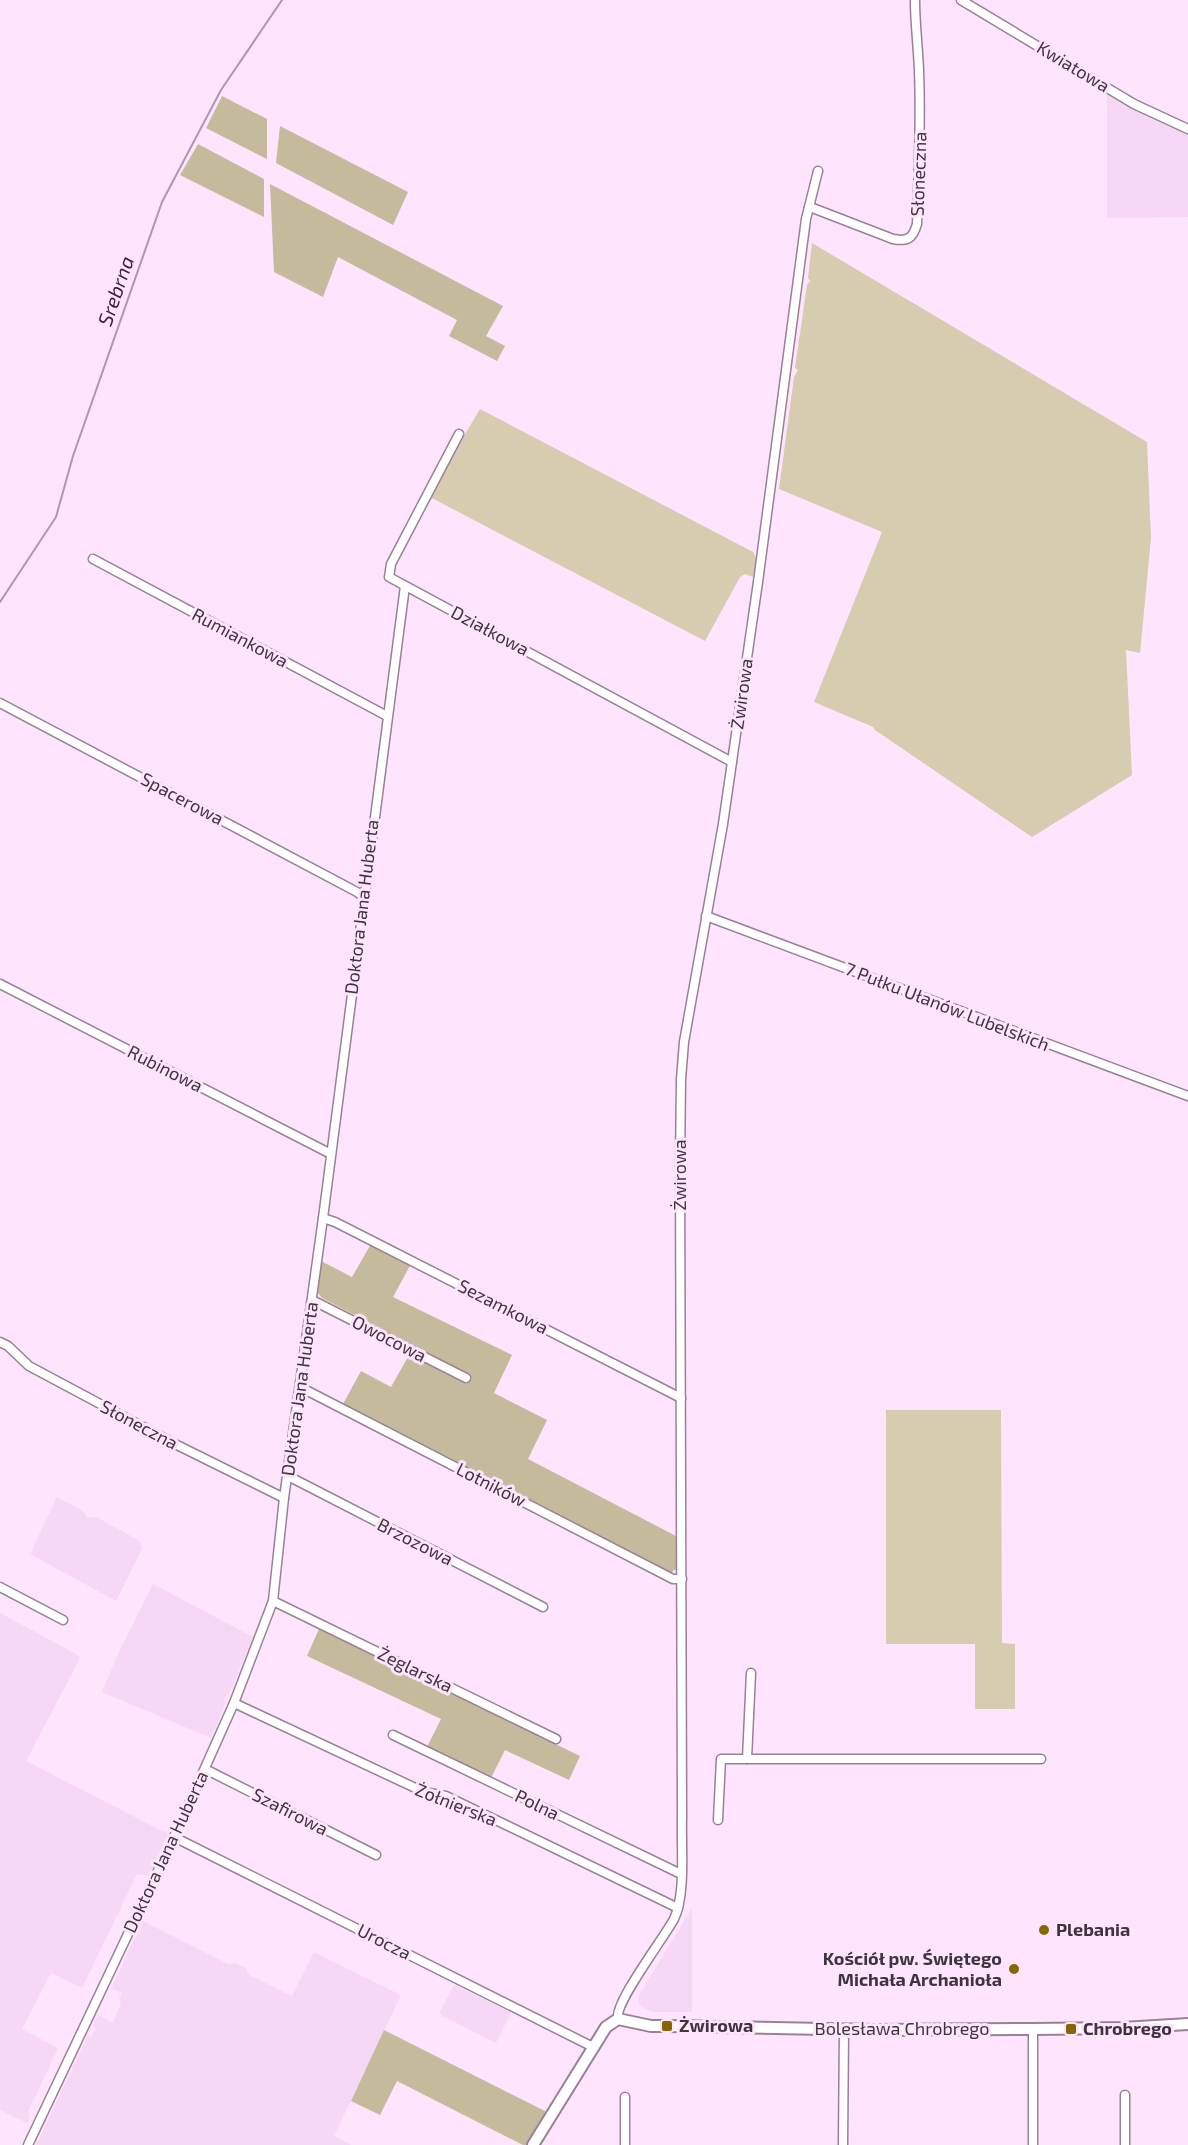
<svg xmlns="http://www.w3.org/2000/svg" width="1188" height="2145" viewBox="0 0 1188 2145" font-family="'Exo 2',sans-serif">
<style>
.built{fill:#f6d7f5}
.green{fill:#d7cbb0}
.forest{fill:#c6ba9d}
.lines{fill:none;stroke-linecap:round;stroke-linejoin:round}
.stream{stroke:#ae97ae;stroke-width:2}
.street-casing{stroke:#988197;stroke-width:11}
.secondary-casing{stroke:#988197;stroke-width:14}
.street{stroke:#fff;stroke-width:8}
.secondary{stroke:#fff;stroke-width:10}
.poi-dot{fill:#866600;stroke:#fee4fd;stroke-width:2}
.labels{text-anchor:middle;stroke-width:6;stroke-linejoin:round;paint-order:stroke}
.street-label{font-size:18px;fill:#3e343d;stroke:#fee4fd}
.poi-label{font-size:18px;font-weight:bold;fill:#3e343d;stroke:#fee4fd;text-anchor:start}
.water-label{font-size:20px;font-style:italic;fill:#3d1c3d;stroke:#fee4fd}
</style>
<rect width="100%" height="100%" fill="#fee4fd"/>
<g class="built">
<polygon points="1107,94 1154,120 1188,135 1188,217 1107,218"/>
<polygon points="57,1497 83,1511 87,1518 96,1517 140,1541 142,1548 116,1601 30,1554"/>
<polygon points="153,1584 253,1637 230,1691 224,1698 226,1702 211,1738 102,1692 119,1652"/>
<polygon points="0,1613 78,1655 80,1658 26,1761 168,1834 149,1876 137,1874 82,1988 51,1973 22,2029 58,2048 28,2112 30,2117 27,2123 0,2110"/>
<polygon points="692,1908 692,2012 652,2012 640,2006 638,1997"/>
<polygon points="143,1921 228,1964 235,1963 246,1968 249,1975 292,1996 314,1952 401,1995 334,2136 351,2145 36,2145 88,2035 91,2037 96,2029 93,2025 98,2015 113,2023 121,2003 119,1999 122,1993 111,1989"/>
<polygon points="454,1985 511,2013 496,2043 439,2014"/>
</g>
<g class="green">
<polygon points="812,243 1147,442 1151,538 1140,653 1126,650 1132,775 1032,837 875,730 873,727 814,702 882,532 779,489 794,377 798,370 795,368 807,285 810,281 808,278"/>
<polygon points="480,409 753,552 756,558 753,577 745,574 740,577 705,641 428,496"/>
<polygon points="886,1410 1001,1410 1002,1643 1015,1644 1015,1709 975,1709 975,1644 886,1644"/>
</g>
<g class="forest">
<polygon points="222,96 267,119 267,159 206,128"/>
<polygon points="280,126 408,192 393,225 276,163"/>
<polygon points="198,144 264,179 264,217 180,175"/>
<polygon points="270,184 503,306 486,336 505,346 497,361 449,336 457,320 338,257 323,297 274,272"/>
<polygon points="371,1244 411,1264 393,1297 512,1355 494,1393 547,1420 528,1459 676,1536 676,1569 670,1573 343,1404 361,1371 391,1387 409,1355 466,1384 471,1375 322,1298 317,1292 321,1261 352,1277"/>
<polygon points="319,1629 580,1756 569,1780 505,1750 490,1780 426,1749 441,1719 307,1656"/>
<polygon points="384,2030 547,2112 527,2145 523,2145 397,2081 380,2115 351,2101"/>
</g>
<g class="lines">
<polyline class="stream" points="0,602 56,517 73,456 162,202 221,90 282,0"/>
<defs>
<g id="street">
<polyline points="961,0 1134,104 1188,129"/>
<path d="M810,207l83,32c15,3 20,-1 24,-15 2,-52 4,-103 2,-154 -1,-24 -4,-46 -4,-70"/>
<polyline points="459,434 391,564 389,577 732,762"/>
<polyline points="93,559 387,716"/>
<polyline points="0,703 357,892 364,897"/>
<polyline points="706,916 1188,1096"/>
<polyline points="0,984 331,1154"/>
<polyline points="323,1218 335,1222 681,1398"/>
<polyline points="312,1300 466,1378"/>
<polyline points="0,1342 8,1346 29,1366 177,1445 284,1498"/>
<polyline points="300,1387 673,1579 682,1579"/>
<polyline points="288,1476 543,1607"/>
<polyline points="0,1587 63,1620"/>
<polyline points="273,1601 556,1739"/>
<polyline points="234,1703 424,1792 446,1796 678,1908"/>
<polyline points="393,1735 681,1874"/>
<polyline points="747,1759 751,1673"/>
<polyline points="205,1769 376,1855"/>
<polyline points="718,1820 721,1759 1041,1759"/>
<polyline points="174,1837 593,2047"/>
<path d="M618,2019c-4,-16 46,-81 56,-100 12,-24 7,-73 8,-101l-2,-653 1,-86 3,-37 39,-218 35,-242 48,-363 12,-48"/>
<polyline points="1033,2029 1033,2145"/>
<polyline points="28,2145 174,1837 234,1703 273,1601 284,1498 323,1218 405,586"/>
<polyline points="625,2145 625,2097"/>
<polyline points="843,2145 844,2029"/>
<polyline points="1125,2145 1125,2095"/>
</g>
<polyline id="secondary" points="533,2145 606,2027 618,2019 651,2026 667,2026 875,2030 1033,2029 1123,2028 1188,2024"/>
</defs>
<use href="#street" class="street-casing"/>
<use href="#secondary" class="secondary-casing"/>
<use href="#street" class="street"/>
<use href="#secondary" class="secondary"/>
</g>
<g class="poi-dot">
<circle cx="1044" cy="1930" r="6"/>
<circle cx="1014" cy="1969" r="6"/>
<rect x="661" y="2020" width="12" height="12" rx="3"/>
<rect x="1065" y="2023" width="12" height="12" rx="3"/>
</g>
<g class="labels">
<g class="street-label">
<text transform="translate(1073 67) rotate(31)" y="6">Kwiatowa</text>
<text transform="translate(919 174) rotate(-88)" y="6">Słoneczna</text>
<text transform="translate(490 631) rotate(28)" y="6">Działkowa</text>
<text transform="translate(240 638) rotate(28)" y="6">Rumiankowa</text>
<text transform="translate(742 694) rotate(-82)" y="6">Żwirowa</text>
<text transform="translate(182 799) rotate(28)" y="6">Spacerowa</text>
<text transform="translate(362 907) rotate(-83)" y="6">Doktora Jana Huberta</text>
<text transform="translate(947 1007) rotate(21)" y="6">7 Pułku Ułanów Lubelskich</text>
<text transform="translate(165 1069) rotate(27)" y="6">Rubinowa</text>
<text transform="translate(680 1175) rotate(-90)" y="6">Żwirowa</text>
<text transform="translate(503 1307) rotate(27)" y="6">Sezamkowa</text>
<text transform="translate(389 1339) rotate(27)" y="6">Owocowa</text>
<text transform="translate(300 1389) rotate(-82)" y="6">Doktora Jana Huberta</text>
<text transform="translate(139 1425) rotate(28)" y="6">Słoneczna</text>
<text transform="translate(491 1485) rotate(27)" y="6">Lotników</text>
<text transform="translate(415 1542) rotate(27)" y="6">Brzozowa</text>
<text transform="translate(415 1670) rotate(26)" y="6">Żeglarska</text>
<text transform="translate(456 1805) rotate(22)" y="6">Żołnierska</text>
<text transform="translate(537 1805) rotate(26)" y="6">Polna</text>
<text transform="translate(290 1812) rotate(27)" y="6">Szafirowa</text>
<text transform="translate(166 1852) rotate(-65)" y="6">Doktora Jana Huberta</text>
<text transform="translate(384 1942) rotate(27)" y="6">Urocza</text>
<text x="902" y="2035">Bolesława Chrobrego</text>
</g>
<g class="poi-label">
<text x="1056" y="1936">Plebania</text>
<text x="1002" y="1965" text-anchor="end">Kościół pw. Świętego<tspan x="1002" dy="21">Michała Archanioła</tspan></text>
<text x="679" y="2032">Żwirowa</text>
<text x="1083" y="2035">Chrobrego</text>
</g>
<g class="water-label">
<text transform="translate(116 291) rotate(-71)" y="7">Srebrna</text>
</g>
</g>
</svg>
